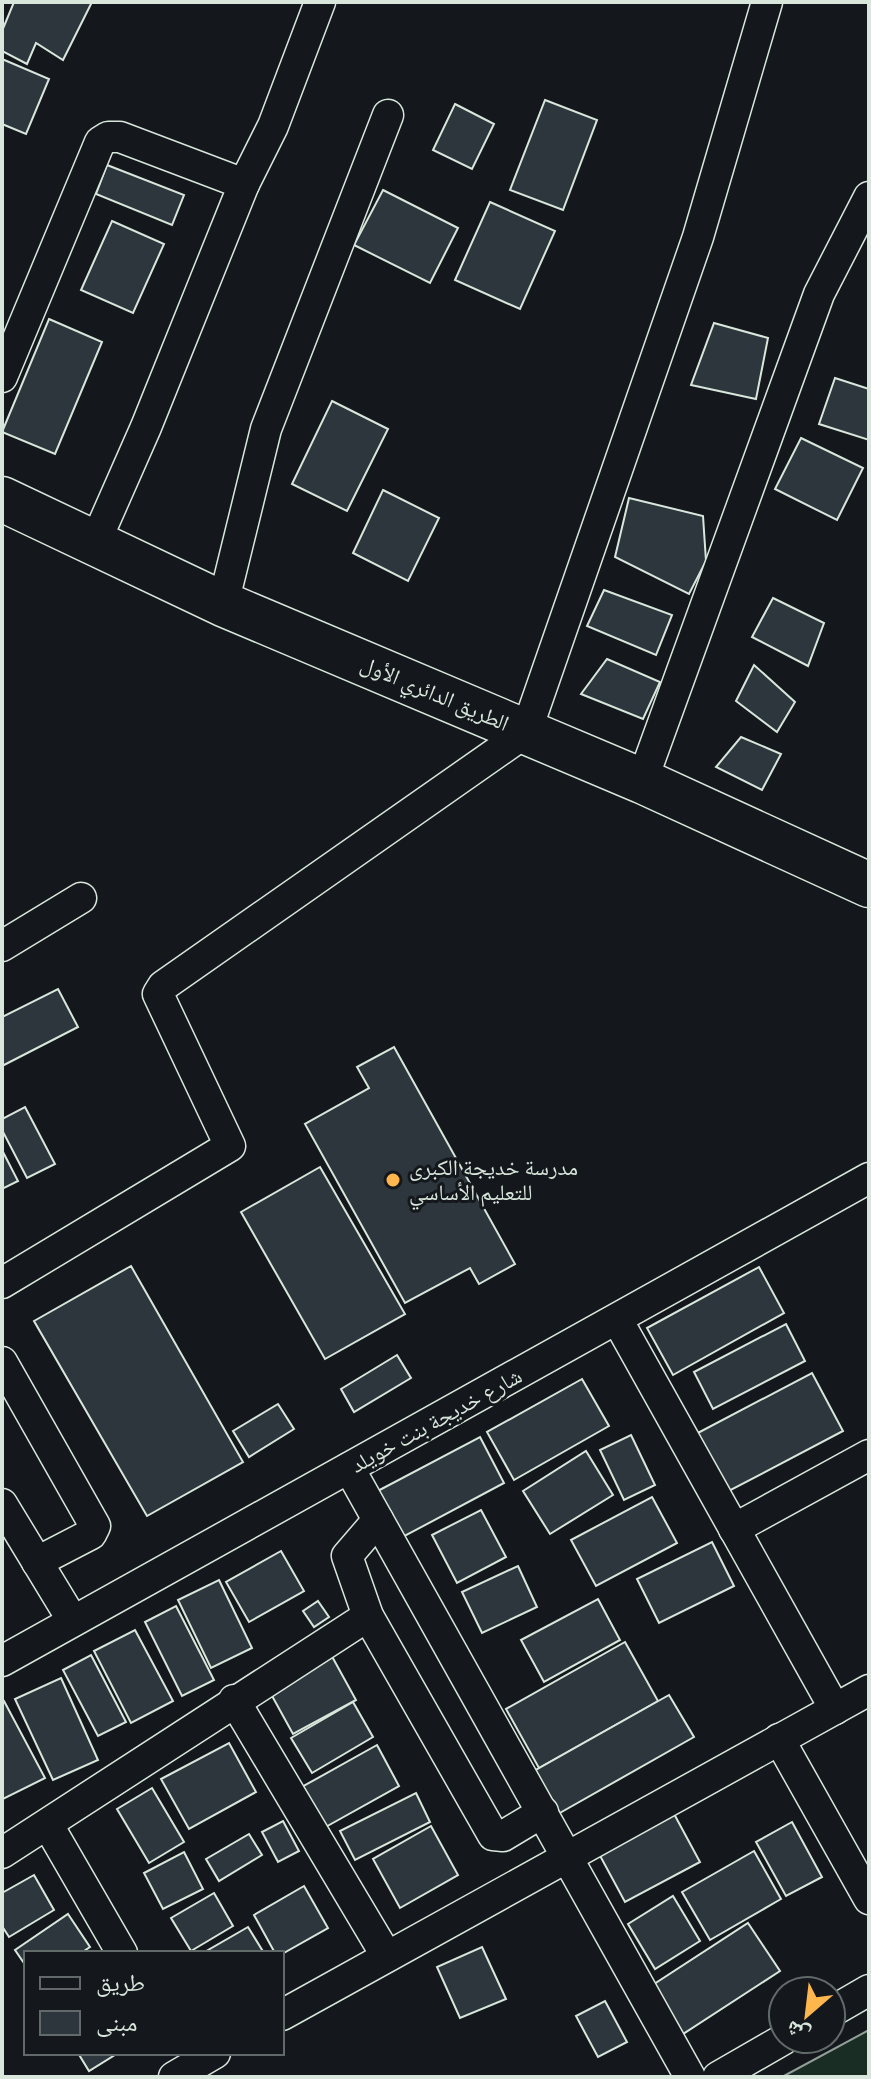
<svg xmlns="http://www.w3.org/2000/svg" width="871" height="2079" viewBox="0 0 871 2079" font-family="Ubuntu,'Noto Naskh Arabic',sans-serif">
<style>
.green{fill:#1a2d24;stroke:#939e99;stroke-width:2}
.building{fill:#2c363c;stroke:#d8e6dc;stroke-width:2}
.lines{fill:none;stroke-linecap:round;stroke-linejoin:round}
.minor-casing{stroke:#d8e6dc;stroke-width:33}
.primary-casing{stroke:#d8e6dc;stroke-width:47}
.minor{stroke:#14181c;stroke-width:30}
.primary{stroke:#14181c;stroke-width:44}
.poi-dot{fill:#ffb74d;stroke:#14181c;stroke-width:3}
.labels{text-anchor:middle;stroke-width:6;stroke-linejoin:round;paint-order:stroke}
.street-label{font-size:22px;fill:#d8e6dc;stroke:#14181c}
.poi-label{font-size:22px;fill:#d8e6dc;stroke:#14181c;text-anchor:start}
</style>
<rect width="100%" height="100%" fill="#14181c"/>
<polygon class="green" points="869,2030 869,2077 782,2077"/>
<g class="building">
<polygon points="14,2 92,2 63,60 36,43 27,64 2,51 2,31"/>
<polygon points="2,59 49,79 26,134 2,124"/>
<polygon points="545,100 597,120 563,210 510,190"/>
<polygon points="455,104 494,124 472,169 433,150"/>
<polygon points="107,165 184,195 172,225 96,194"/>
<polygon points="383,190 458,228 430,283 354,245"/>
<polygon points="490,202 555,231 520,309 455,280"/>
<polygon points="112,221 164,244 133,313 81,290"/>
<polygon points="49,319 102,342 55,454 2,432"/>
<polygon points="714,323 768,338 756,399 691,385"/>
<polygon points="835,378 869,389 869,440 819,424"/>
<polygon points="332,401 388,429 347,511 292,484"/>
<polygon points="801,438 863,468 837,520 775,489"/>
<polygon points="383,490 439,518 408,581 353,553"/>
<polygon points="629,498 703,516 706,561 689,594 615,557"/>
<polygon points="604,590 672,615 656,655 587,626"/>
<polygon points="773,598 824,623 808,666 752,637"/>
<polygon points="607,659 660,682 643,719 581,694"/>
<polygon points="754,665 795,702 777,732 736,701"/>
<polygon points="741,737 781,754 762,790 716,767"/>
<polygon points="58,989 78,1027 2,1066 2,1017"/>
<polygon points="394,1047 515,1264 479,1284 470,1268 405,1303 305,1124 369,1088 357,1067"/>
<polygon points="25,1107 55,1164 27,1178 2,1130 2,1119"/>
<polygon points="2,1150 18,1181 2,1189"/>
<polygon points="320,1167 405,1314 325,1359 241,1212"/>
<polygon points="131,1266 243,1462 147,1516 34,1321"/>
<polygon points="759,1267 784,1313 673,1375 647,1328"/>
<polygon points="786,1324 805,1361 713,1409 694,1372"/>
<polygon points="397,1355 411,1378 354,1412 341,1389"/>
<polygon points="812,1373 843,1431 725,1493 694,1435"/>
<polygon points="582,1379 609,1426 514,1480 487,1432"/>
<polygon points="278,1404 294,1429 249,1457 233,1431"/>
<polygon points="631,1435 655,1485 624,1500 600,1450"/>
<polygon points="480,1437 504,1483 397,1540 372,1494"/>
<polygon points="586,1451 613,1495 550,1534 523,1491"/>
<polygon points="652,1497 677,1543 596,1586 571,1540"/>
<polygon points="481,1510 506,1557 457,1583 432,1535"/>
<polygon points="712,1542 734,1586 659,1623 637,1579"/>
<polygon points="281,1551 304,1591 249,1622 226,1582"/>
<polygon points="518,1566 537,1607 482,1633 462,1592"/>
<polygon points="219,1580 252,1648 211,1668 178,1600"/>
<polygon points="598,1599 620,1640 544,1682 521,1640"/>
<polygon points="318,1601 329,1617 314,1627 303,1611"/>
<polygon points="176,1606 214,1680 182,1696 145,1622"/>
<polygon points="135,1630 173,1701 131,1723 94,1651"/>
<polygon points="625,1642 658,1701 539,1768 506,1709"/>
<polygon points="329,1651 356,1700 293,1734 266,1685"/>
<polygon points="91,1655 126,1722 98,1736 63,1670"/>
<polygon points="61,1678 98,1760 53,1780 15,1699"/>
<polygon points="669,1695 694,1737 558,1814 534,1771"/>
<polygon points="4,1701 45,1778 3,1799 2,1702"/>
<polygon points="353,1702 373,1737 312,1773 291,1738"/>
<polygon points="229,1743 256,1792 189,1829 161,1779"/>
<polygon points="377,1745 399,1786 322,1829 300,1788"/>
<polygon points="152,1788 184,1842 149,1863 117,1809"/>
<polygon points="416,1793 430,1822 355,1860 340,1831"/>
<polygon points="673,1812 700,1862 625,1902 598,1852"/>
<polygon points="283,1821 299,1851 278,1862 262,1832"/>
<polygon points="792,1822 822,1877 786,1896 756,1842"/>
<polygon points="431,1826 458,1875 400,1908 373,1859"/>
<polygon points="249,1834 262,1855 219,1881 206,1859"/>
<polygon points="754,1851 781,1899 710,1940 682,1892"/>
<polygon points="184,1852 203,1889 163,1909 144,1873"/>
<polygon points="34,1875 54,1910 9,1937 2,1926 2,1893"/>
<polygon points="304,1886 328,1928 282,1954 275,1953 254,1915"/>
<polygon points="214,1893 233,1926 191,1951 171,1918"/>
<polygon points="673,1896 700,1941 655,1969 628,1924"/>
<polygon points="68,1914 90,1947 81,1953 26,1953 26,1966 15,1950"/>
<polygon points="748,1923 780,1971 680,2036 648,1988"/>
<polygon points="248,1927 264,1953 203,1953"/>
<polygon points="482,1947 506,1999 460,2018 437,1967"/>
<polygon points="605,2001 627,2042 598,2057 576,2016"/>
<polygon points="78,2053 118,2053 89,2071"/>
</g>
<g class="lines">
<defs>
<g id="minor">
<polyline points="244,184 273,126 320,2"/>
<polyline points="2,377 100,142 108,137 120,137 244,184 146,427 94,545"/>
<polyline points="223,604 266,429 388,115"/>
<polyline points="642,781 819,294 869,197"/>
<polyline points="2,946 81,898"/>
<polyline points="2,1283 230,1146 158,994 163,986 526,732 698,237 767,2"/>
<polyline points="618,1321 835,1709"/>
<polyline points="2,1362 95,1526 91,1534 37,1562"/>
<polyline points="349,1468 690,2077"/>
<polyline points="2,1504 73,1621"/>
<polyline points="378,1520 347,1556 368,1616 493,1835 503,1836 543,1812"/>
<polyline points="734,1529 869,1455"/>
<polyline points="2,1661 869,1178"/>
<polyline points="234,1700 386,1955"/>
<polyline points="779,1739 869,1899"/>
<polyline points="48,1825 122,1953"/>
<polyline points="2,1853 368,1616"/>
<polyline points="831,2012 869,1990"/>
<polyline points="282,2015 869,1690"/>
<polyline points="174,2077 215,2053"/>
<polyline points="718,2077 784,2039"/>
</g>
<polyline id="primary" points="2,499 223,604 642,781 869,885"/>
</defs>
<use href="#minor" class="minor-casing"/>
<use href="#primary" class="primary-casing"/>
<use href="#minor" class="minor"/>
<use href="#primary" class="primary"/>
</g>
<circle class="poi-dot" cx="393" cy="1180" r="8"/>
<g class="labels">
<g class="street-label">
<text transform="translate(435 693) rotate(23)" y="8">الطريق الدائري الأول</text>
<text transform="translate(436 1420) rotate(-29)" y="8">شارع خديجة بنت خويلد</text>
</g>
<g class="poi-label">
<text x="409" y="1175">مدرسة خديجة الكبرى<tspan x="409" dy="25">للتعليم الأساسي</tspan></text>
</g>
</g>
<rect width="871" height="2079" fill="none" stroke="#d8e6dc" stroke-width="8"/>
<rect x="24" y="1951" width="260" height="104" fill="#14181c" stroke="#626a69" stroke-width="2"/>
<rect x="40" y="1977" width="40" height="12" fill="#14181c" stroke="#626a69" stroke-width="2"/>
<text x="96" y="1991" font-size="24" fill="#d8e6dc">طريق</text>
<rect x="40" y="2011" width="40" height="24" fill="#2c363c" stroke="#626a69" stroke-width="2"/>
<text x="96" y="2031" font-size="24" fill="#d8e6dc">مبنى</text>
<g transform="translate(807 2015) rotate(208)"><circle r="38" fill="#14181c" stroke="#626a69" stroke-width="2"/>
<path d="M0-6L14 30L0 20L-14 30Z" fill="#ffb74d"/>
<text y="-12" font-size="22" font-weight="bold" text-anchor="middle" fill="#d8e6dc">ش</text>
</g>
</svg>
